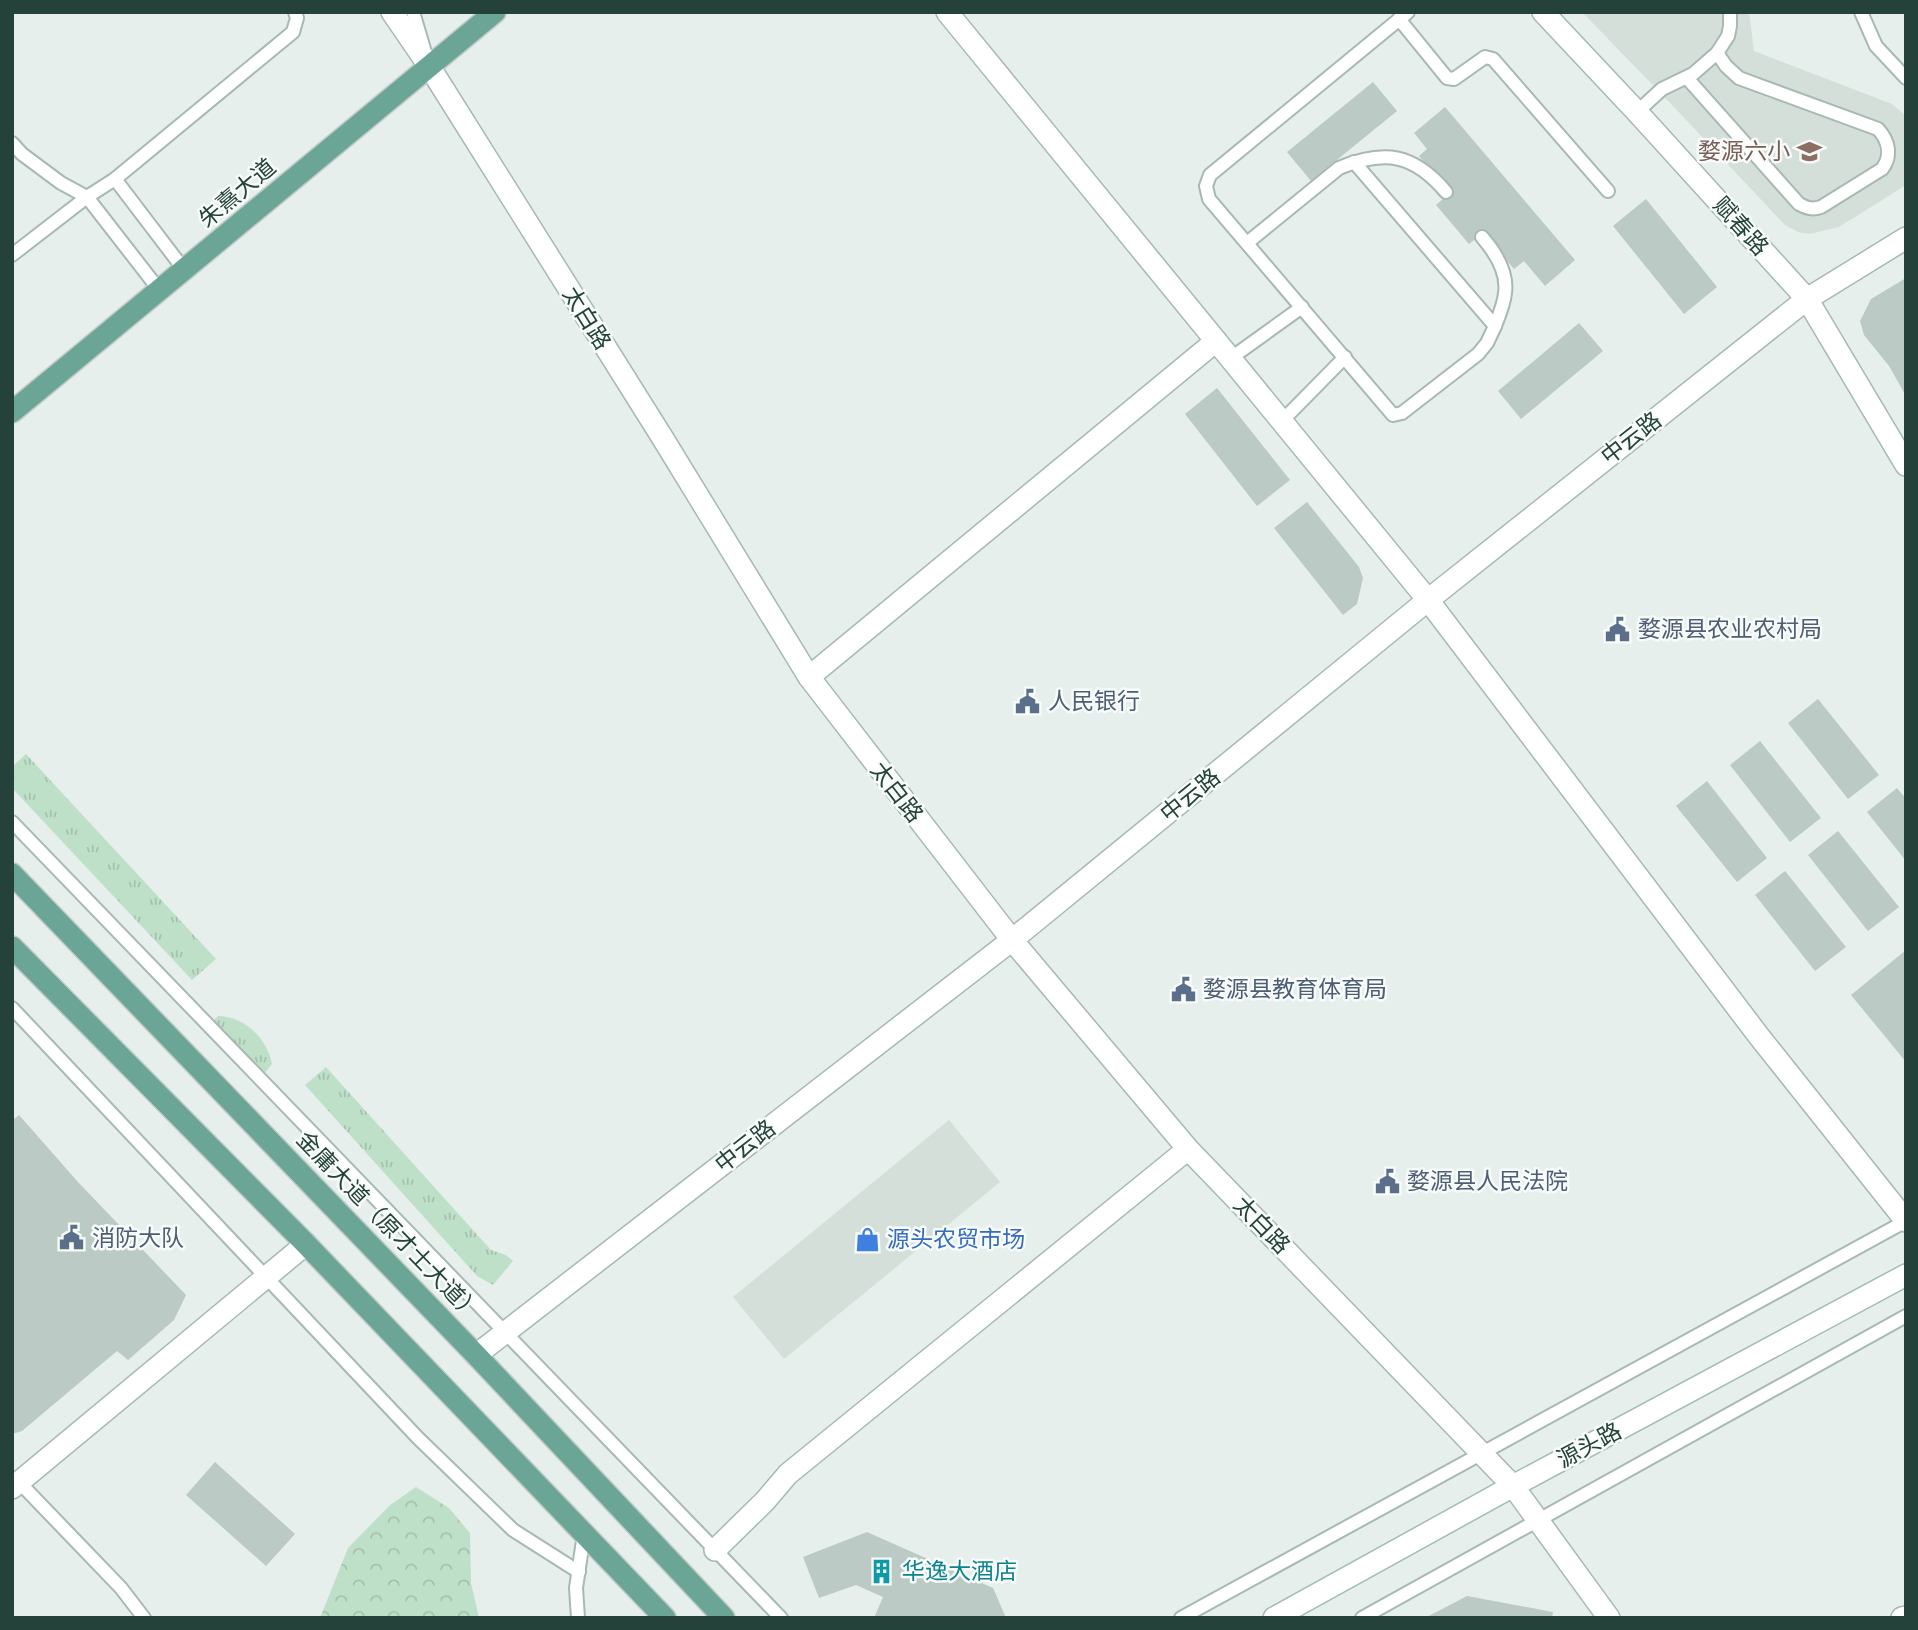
<svg xmlns="http://www.w3.org/2000/svg" width="1918" height="1630" viewBox="0 0 1918 1630" font-family="Lato,'Noto Sans SC',sans-serif">
<style>
.built{fill:#d4dfda}
.grass{fill:url(#grass-tufts)}
.forest{fill:url(#forest-crowns)}
.building{fill:#bbcac4}
.lines{fill:none;stroke-linecap:round;stroke-linejoin:round}
.service-casing{stroke:#a8b8b2;stroke-width:16}
.minor-casing{stroke:#a8b8b2;stroke-width:24}
.tertiary-casing{stroke:#a8b8b2;stroke-width:24}
.secondary-casing{stroke:#a4bbb3;stroke-width:24}
.primary-casing{stroke:#c2cac8;stroke-width:24}
.service{stroke:#fff;stroke-width:12}
.minor{stroke:#fff;stroke-width:21}
.tertiary{stroke:#fff;stroke-width:21}
.secondary{stroke:#fff;stroke-width:21}
.primary{stroke:#6aa596;stroke-width:21}
.labels{text-anchor:middle;stroke-width:5;stroke-linejoin:round;paint-order:stroke}
.education-label{font-size:23px;fill:#785e54;stroke:#f7fbf9;text-anchor:end}
.street-label{font-size:23px;fill:#24423a;stroke:#f7fbf9}
.service-label{font-size:23px;fill:#4e5e75;stroke:#f7fbf9;text-anchor:start}
.shop-label{font-size:23px;fill:#366cbe;stroke:#f7fbf9;text-anchor:start}
.culture-label{font-size:23px;fill:#0d838f;stroke:#f7fbf9;text-anchor:start}
</style>
<defs>
<pattern id="grass-tufts" width="24" height="20" patternUnits="userSpaceOnUse" patternTransform="scale(1.75)"><rect width="24" height="20" fill="#bfe0c8"/><path d="M3 7l-1-3M5 7V3M7 7l1-3M15 17l-1-3M17 17v-4M19 17l1-3" fill="none" stroke="#a4c1ad"/></pattern>
<pattern id="forest-crowns" width="20" height="18" patternUnits="userSpaceOnUse" patternTransform="scale(1.75)"><rect width="20" height="18" fill="#bfe0c8"/><path d="M2 6a3 3 0 1 1 6 0M12 15a3 3 0 1 1 6 0" fill="none" stroke="#a4c1ad"/></pattern>
</defs>
<rect width="100%" height="100%" fill="#e6efeb"/>
<g class="built">
<polygon points="1582,12 1749,12 1754,51 1892,104 1906,116 1906,185 1839,227 1810,234 1798,232 1785,225 1674,107"/>
<polygon points="949,1120 1000,1182 784,1359 733,1297"/>
</g>
<g class="grass">
<polygon points="26,754 216,959 192,980 12,788 12,767"/>
<path d="M218,1016c26,0 49,22 54,48l-8,10 -52,-52z"/>
<polygon points="326,1067 491,1250 506,1255 513,1261 493,1285 477,1276 305,1085"/>
</g>
<polygon class="forest" points="416,1487 449,1508 470,1533 471,1583 479,1618 320,1618 348,1548 390,1505"/>
<g class="building">
<polygon points="1373,82 1397,111 1311,181 1287,152"/>
<polygon points="1445,107 1575,260 1545,286 1524,261 1514,269 1483,233 1469,244 1436,205 1450,193 1419,156 1427,149 1414,133"/>
<polygon points="1646,199 1717,287 1684,314 1613,226"/>
<polygon points="1906,278 1906,396 1889,366 1864,335 1860,321 1871,299"/>
<polygon points="1579,323 1603,351 1521,419 1498,391"/>
<polygon points="1217,388 1290,480 1257,506 1185,414"/>
<polygon points="1307,502 1359,567 1363,578 1357,604 1343,615 1274,528"/>
<polygon points="1818,699 1879,775 1848,799 1788,723"/>
<polygon points="1760,741 1821,818 1790,842 1730,765"/>
<polygon points="1707,781 1767,858 1737,882 1676,806"/>
<polygon points="1897,788 1906,799 1906,861 1867,812"/>
<polygon points="1838,831 1899,907 1868,931 1808,855"/>
<polygon points="1785,871 1846,947 1815,971 1755,895"/>
<polygon points="1906,950 1906,1062 1851,995"/>
<polygon points="19,1115 78,1182 186,1295 174,1320 128,1360 117,1351 22,1431 12,1434 12,1121"/>
<polygon points="215,1462 295,1534 266,1566 186,1495"/>
<polygon points="867,1532 993,1588 1006,1618 874,1618 883,1597 856,1585 819,1598 803,1557"/>
<polygon points="1467,1596 1553,1612 1552,1618 1425,1618"/>
</g>
<g class="lines">
<defs>
<g id="service">
<polyline points="413,12 424,49"/>
<polyline points="1861,12 1876,46 1906,78"/>
<polyline points="1399,19 1447,78 1454,79 1485,57 1493,59 1608,191"/>
<path d="M1687,78l112,126c8,4 13,6 22,3l61,-38c10,-13 7,-28 -4,-40l-139,-51 -13,-12 -9,-13"/>
<polyline points="1637,112 1662,89 1693,74 1717,53 1728,36 1730,26 1730,12"/>
<polyline points="12,143 22,154 61,183 87,197 160,291"/>
<polyline points="1354,162 1495,326 1487,343 1478,354 1402,413 1393,415 1209,199 1206,186 1210,175 1408,12"/>
<polyline points="115,179 185,271"/>
<path d="M1482,237c13,15 26,35 23,56 -1,11 -6,23 -10,33"/>
<path d="M1247,243l92,-75c46,-19 75,-14 107,24"/>
<polyline points="12,255 87,197 115,179 293,32 297,18 295,12"/>
<polyline points="1231,358 1302,307"/>
<polyline points="1282,421 1345,357"/>
<polyline points="12,822 781,1618"/>
<polyline points="12,1008 418,1438 513,1530 579,1572"/>
<polyline points="19,1482 121,1588 144,1618"/>
<polyline points="578,1618 576,1588 584,1534"/>
<polyline points="1181,1618 1906,1221"/>
<polyline points="1362,1618 1906,1316"/>
</g>
<g id="minor">
<polyline points="947,12 1428,600 1758,1035 1906,1221"/>
<polyline points="809,677 1216,341"/>
<polyline points="1513,1486 1609,1618"/>
<polyline points="12,1488 306,1244"/>
<polyline points="715,1550 765,1501 788,1474 1188,1149"/>
<polyline points="1902,1618 1906,1617"/>
</g>
<g id="tertiary">
<polyline points="392,12 429,66 662,437 809,677 1012,940 1188,1149 1513,1486"/>
<polyline points="1543,12 1637,112 1807,299 1906,465"/>
<polyline points="476,1355 1012,940 1428,600 1807,299 1906,238"/>
</g>
<polyline id="secondary" points="1274,1618 1513,1486 1906,1275"/>
<g id="primary">
<polyline points="12,412 495,12"/>
<polyline points="12,874 476,1355 724,1618"/>
<polyline points="12,947 306,1244 665,1618"/>
</g>
</defs>
<use href="#service" class="service-casing"/>
<use href="#minor" class="minor-casing"/>
<use href="#tertiary" class="tertiary-casing"/>
<use href="#secondary" class="secondary-casing"/>
<use href="#primary" class="primary-casing"/>
<use href="#service" class="service"/>
<use href="#minor" class="minor"/>
<use href="#tertiary" class="tertiary"/>
<use href="#secondary" class="secondary"/>
<use href="#primary" class="primary"/>
</g>
<defs>
<symbol id="school-bare" viewBox="-9 -9 18 18"><path d="M0-5L7-2L0 1L-7-2ZM-4 1L0 2.5L4 1V4Q0 6-4 4Z" fill="#8d6e63" stroke="#f7fbf9" stroke-width="2.5" paint-order="stroke"/></symbol>
<symbol id="civic-bare" viewBox="-9 -9 18 18"><path d="M-.6-6.5H3V-4.5H.6V-3L4-1V1h2V6H-6V1h2V-1L-.6-3ZM-1.2 2.5V6h2.4V2.5Z" fill="#5c6f8a" stroke="#f7fbf9" stroke-width="2.5" paint-order="stroke"/></symbol>
<symbol id="shop-bare" viewBox="-9 -9 18 18"><path d="M-5-2.5h2.3a2.7 3.5 0 0 1 5.4 0H5L5.5 6h-11ZM-1.5-2.5h3a1.5 2.3 0 0 0-3 0Z" fill="#3f7fe0" stroke="#f7fbf9" stroke-width="2.5" paint-order="stroke"/></symbol>
<symbol id="building-bare" viewBox="-9 -9 18 18"><path d="M-4-6H4V6H1V3H-1V6H-4ZM-2.5-4.3h1.7v1.8h-1.7ZM.8-4.3h1.7v1.8H.8ZM-2.5-1h1.7V.8h-1.7ZM.8-1h1.7V.8H.8Z" fill="#0f9aa8" stroke="#f7fbf9" stroke-width="2.5" paint-order="stroke"/></symbol>
</defs>
<g fill-rule="evenodd">
<use href="#school-bare" x="1792" y="134" width="35" height="35"/>
<use href="#civic-bare" x="1600" y="612" width="35" height="35"/>
<use href="#civic-bare" x="1010" y="684" width="35" height="35"/>
<use href="#civic-bare" x="1166" y="972" width="35" height="35"/>
<use href="#civic-bare" x="1370" y="1164" width="35" height="35"/>
<use href="#civic-bare" x="54" y="1220" width="35" height="35"/>
<use href="#shop-bare" x="850" y="1222" width="35" height="35"/>
<use href="#building-bare" x="864" y="1554" width="35" height="35"/>
</g>
<g class="labels">
<g class="education-label">
<text x="1790" y="159">婺源六小</text>
</g>
<g class="street-label">
<text transform="translate(237 193) rotate(-40)" y="8">朱熹大道</text>
<text transform="translate(1741 226) rotate(48)" y="8">赋春路</text>
<text transform="translate(587 318) rotate(58)" y="8">太白路</text>
<text transform="translate(1631 438) rotate(-38)" y="8">中云路</text>
<text transform="translate(897 792) rotate(52)" y="8">太白路</text>
<text transform="translate(1190 795) rotate(-39)" y="8">中云路</text>
<text transform="translate(745 1146) rotate(-38)" y="8">中云路</text>
<text transform="translate(1262 1225) rotate(46)" y="8">太白路</text>
<text transform="translate(389 1226) rotate(46)" y="8">金庸大道（原才士大道）</text>
<text transform="translate(1589 1445) rotate(-28)" y="8">源头路</text>
</g>
<g class="service-label">
<text x="1638" y="637">婺源县农业农村局</text>
<text x="1048" y="709">人民银行</text>
<text x="1203" y="997">婺源县教育体育局</text>
<text x="1407" y="1189">婺源县人民法院</text>
<text x="92" y="1246">消防大队</text>
</g>
<g class="shop-label">
<text x="887" y="1247">源头农贸市场</text>
</g>
<g class="culture-label">
<text x="902" y="1579">华逸大酒店</text>
</g>
</g>
<rect width="1918" height="1630" fill="none" stroke="#24423a" stroke-width="28"/>
</svg>
